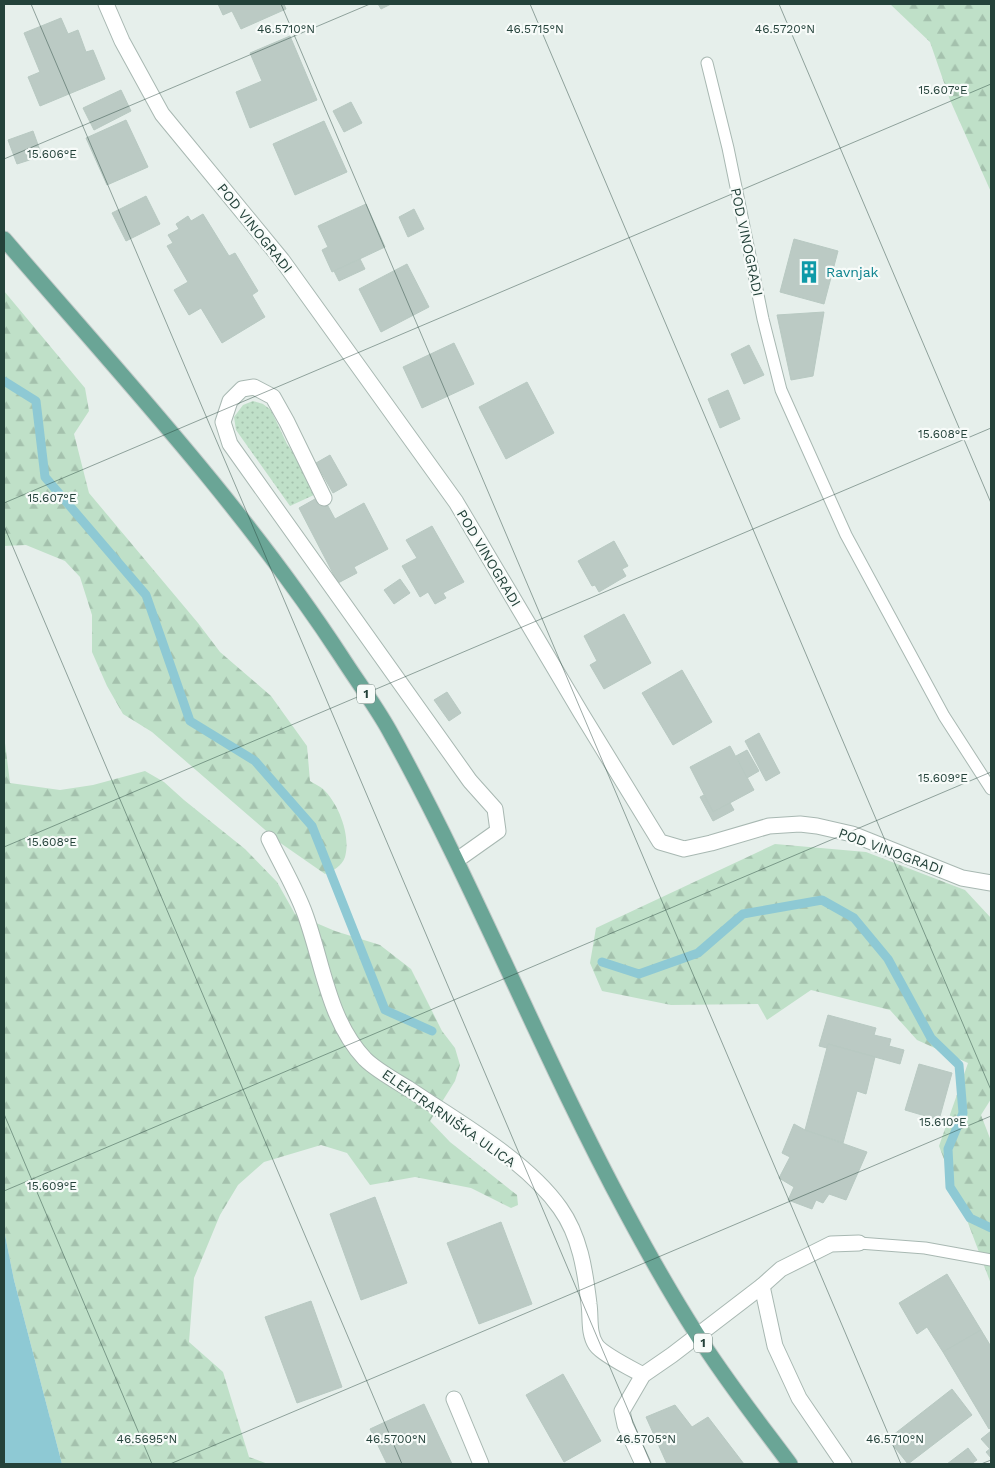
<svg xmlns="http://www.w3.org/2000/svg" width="995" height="1468" viewBox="0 0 995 1468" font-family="'Work Sans',sans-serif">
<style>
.grass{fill:url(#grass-dots)}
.forest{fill:url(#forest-firs)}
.water{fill:#8ec9d4}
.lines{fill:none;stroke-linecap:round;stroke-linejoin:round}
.stream{stroke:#8ec9d4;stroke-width:9}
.building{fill:#bbcac4;stroke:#b8c9c2}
.lane-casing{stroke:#a8b8b2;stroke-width:13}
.street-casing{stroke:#a8b8b2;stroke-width:17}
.primary-casing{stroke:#c2cac8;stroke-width:17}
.lane{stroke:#fff;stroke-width:11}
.street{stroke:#fff;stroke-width:15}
.primary{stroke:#6aa596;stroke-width:15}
.ticks{fill:none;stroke:#24423a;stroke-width:1;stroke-opacity:0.45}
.labels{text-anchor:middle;stroke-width:4.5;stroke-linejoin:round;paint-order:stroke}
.shield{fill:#f7fbf9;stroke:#637a73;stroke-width:1}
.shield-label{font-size:12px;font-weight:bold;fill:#24423a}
.street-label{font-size:14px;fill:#24423a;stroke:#f7fbf9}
.culture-label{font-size:14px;fill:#0d838f;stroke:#f7fbf9;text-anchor:start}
.ticks-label{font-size:12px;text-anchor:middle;fill:#24423a;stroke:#f7fbf9;stroke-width:4.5;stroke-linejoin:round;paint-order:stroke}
</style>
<defs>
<pattern id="grass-dots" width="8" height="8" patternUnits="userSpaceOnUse" patternTransform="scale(1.25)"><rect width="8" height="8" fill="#bfe0c8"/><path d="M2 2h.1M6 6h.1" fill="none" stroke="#a4c1ad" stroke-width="1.8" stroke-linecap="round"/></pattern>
<pattern id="forest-firs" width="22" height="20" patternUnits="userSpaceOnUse" patternTransform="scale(1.25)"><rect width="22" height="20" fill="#bfe0c8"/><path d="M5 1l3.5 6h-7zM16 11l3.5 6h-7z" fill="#a4c1ad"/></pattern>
</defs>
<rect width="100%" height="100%" fill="#e6efeb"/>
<polygon class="grass" points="253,401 263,404 271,410 287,444 299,461 316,494 290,506 236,430 234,417 243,405"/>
<g class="forest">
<polygon points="890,4 991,4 991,192 950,100 930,42"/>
<path d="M4,291l81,97 4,23 -15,23 15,59 109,130 22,29 51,44 36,50 3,35c4,3 10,5 13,8 16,15 28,47 22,68 -3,9 -12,14 -20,17l-46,-32 -127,-110 -29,-18 -16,-28 -15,-34v-37l-12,-38 -15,-16 -39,-16 -22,1z"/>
<polygon points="4,735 10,783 60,790 93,785 145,771 164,782 184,800 245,849 277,882 295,914 335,931 380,945 411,969 442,1031 455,1048 460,1065 455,1081 430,1121 450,1142 517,1195 518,1205 511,1208 471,1188 415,1177 370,1185 347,1153 321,1145 264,1162 238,1185 220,1215 194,1278 189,1342 223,1372 249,1457 268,1464 62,1464 14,1280 4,1230"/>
<polygon points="775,844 866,852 965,890 991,918 991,1099 981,1115 991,1141 991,1284 939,1146 968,1063 917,1040 890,1010 811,990 767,1020 758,1004 671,1005 602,991 590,963 596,928"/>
</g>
<polygon class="water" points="4,1230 14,1280 62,1464 4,1464"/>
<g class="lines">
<g class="stream">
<polyline points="4,381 36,401 45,477 146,595 190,721 255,761 312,826 385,1010 432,1031"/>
<polyline points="602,962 639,974 698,953 743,914 822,900 854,918 888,959 931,1038 959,1065 963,1113 948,1149 950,1187 970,1218 991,1228"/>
</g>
</g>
<g class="building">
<polygon points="218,4 284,4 286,9 241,29 232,11 223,15"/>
<polygon points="378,4 391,4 381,9"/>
<polygon points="61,18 68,34 78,30 86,52 93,50 105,79 40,106 28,77 40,72 24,33"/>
<polygon points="290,36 317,100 250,128 236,92 262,81 250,53"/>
<polygon points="121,90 131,111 94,130 83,108"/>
<polygon points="351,102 362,123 344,132 333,111"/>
<polygon points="126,120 148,167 107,185 86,138"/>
<polygon points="324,121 347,172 295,195 273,144"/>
<polygon points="33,131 42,156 17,164 8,140"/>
<polygon points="146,196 160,224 126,241 112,213"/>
<polygon points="366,204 385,247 332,272 322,250 328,247 318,226"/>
<polygon points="414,209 424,229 408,237 399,217"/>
<polygon points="203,214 229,256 235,253 258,291 252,295 265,317 222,343 201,308 189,315 174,290 188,282 167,246 173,243 168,235 179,229 176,224 188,216 191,221"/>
<polygon points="794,239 838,251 824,304 780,292"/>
<polygon points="360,259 365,269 339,281 334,271"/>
<polygon points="407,264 429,307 381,332 359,289"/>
<polygon points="824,312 813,376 791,380 777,315"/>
<polygon points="454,343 474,384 422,408 403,367"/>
<polygon points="749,345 764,375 744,384 731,354"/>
<polygon points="527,382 554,433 506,459 479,407"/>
<polygon points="728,390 740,419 720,428 708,399"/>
<polygon points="330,455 347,485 333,493 316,463"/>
<polygon points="322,495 335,519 364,503 388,549 354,567 357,573 338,583 299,508"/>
<polygon points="432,526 464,582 443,593 446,598 435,604 428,592 420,597 402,566 417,558 406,540"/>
<polygon points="614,541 628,566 622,569 626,576 599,592 595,585 592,586 578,561"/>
<polygon points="400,579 410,593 394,604 384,590"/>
<polygon points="624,614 651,663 604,689 590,665 597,661 584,636"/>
<polygon points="682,670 712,722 673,745 642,693"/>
<polygon points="447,692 461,713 449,721 434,700"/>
<polygon points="759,733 780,773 766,781 745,741"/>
<polygon points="730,746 754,790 713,812 690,767"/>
<polygon points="747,750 759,771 747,778 736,756"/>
<polygon points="704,795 713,812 730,803 734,810 713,821 700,797"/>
<polygon points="828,1015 876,1028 874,1035 891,1039 889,1046 904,1050 900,1064 828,1044 827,1048 819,1046"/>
<polygon points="828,1044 875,1057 866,1094 857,1091 843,1143 805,1130"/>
<polygon points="919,1064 952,1073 939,1120 905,1110"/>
<polygon points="794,1124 805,1130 867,1152 846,1200 829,1194 823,1203 816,1200 812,1209 788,1200 794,1187 779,1178 790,1157 782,1153"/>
<polygon points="375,1197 407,1283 361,1300 330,1214"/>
<polygon points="501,1222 532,1304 479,1324 447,1243"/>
<polygon points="947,1274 981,1330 943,1352 927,1327 917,1334 899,1303"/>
<polygon points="311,1301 342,1387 297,1403 265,1317"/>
<polygon points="981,1330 990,1345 991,1344 991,1427 989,1429 943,1352"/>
<polygon points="563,1374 601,1441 564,1462 526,1395"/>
<polygon points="952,1389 972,1415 908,1464 888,1439"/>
<polygon points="424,1404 452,1464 387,1464 370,1429"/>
<polygon points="675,1405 692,1427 708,1417 744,1464 667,1464 646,1417"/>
<polygon points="991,1431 991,1448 990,1449 981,1439"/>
<polygon points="968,1448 977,1460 971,1464 947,1464"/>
<polygon points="991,1448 991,1458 986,1452"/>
</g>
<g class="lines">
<defs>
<g id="lane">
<polyline points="707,63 728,148 763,319 781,390 846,535 944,716 991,789"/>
<polyline points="859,1243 925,1248 991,1260"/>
</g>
<g id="street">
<polyline points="106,4 122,41 162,114 282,260 456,502 581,713 660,842 684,849 711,843 769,826 800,824 817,826 852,834 962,878 991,883"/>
<polyline points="324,498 287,422 273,397 254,387 242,389 230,401 223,422 230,444 470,781 495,809 498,831 457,860"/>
<path d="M269,839c12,25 27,50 36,75 18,49 23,106 60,145 11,11 31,22 44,30 49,33 117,71 151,119 20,28 25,62 29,96 2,13 -1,29 7,41 6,9 36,24 47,30"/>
<polyline points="762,1286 781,1269 831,1244 859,1243"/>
<polyline points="454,1399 481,1464"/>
<polyline points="643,1464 625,1425 622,1411 643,1375 672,1355 762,1286 775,1346 799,1398 844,1464"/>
</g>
<path id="primary" d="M4,239c117,136 239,267 337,417 16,25 34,49 48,74 87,157 152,324 237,482 22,41 45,82 70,121 28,45 62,88 94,131"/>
</defs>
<use href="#lane" class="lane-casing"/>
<use href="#street" class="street-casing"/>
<use href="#primary" class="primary-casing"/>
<use href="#lane" class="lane"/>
<use href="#street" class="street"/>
<use href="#primary" class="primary"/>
</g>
<path class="ticks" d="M31,4l620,1460M281,4l620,1460M530,4l461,1086M779,4l212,499M4,159l366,-155M4,503l987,-419M4,526l398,938M4,847l987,-419M4,1114l148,350M4,1191l987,-419M170,1464l821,-348M981,1464l10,-4"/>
<defs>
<symbol id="building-bare" viewBox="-9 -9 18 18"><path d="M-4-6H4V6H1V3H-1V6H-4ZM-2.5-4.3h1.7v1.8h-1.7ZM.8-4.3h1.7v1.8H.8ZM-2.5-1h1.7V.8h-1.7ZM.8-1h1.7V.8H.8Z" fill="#0f9aa8" stroke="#f7fbf9" stroke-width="2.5" paint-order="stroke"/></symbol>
</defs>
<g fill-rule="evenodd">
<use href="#building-bare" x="793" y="256" width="32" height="32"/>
</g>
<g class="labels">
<g class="shield">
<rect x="357" y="684.5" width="18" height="19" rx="4"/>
<rect x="694" y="1333.5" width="18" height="19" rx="4"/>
</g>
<g class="shield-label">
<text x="366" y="698">1</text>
<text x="703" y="1347">1</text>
</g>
<g class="street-label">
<text transform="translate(255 228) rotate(51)" y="5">POD VINOGRADI</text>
<text transform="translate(747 242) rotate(78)" y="5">POD VINOGRADI</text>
<text transform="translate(489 558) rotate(59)" y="5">POD VINOGRADI</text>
<text transform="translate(891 851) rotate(20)" y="5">POD VINOGRADI</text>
<text transform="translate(449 1118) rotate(35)" y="5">ELEKTRARNIŠKA ULICA</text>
</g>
<g class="culture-label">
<text x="826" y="277">Ravnjak</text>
</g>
</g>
<g class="ticks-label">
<text x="286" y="33">46.5710°N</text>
<text x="535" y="33">46.5715°N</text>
<text x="785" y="33">46.5720°N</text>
<text x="943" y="94">15.607°E</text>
<text x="52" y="158">15.606°E</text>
<text x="943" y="438">15.608°E</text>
<text x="52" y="502">15.607°E</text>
<text x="943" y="782">15.609°E</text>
<text x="52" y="846">15.608°E</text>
<text x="943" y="1126">15.610°E</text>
<text x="52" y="1190">15.609°E</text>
<text x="147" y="1443">46.5695°N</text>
<text x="396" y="1443">46.5700°N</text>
<text x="646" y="1443">46.5705°N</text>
<text x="895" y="1443">46.5710°N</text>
</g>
<rect width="995" height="1468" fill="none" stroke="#24423a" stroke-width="10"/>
</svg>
